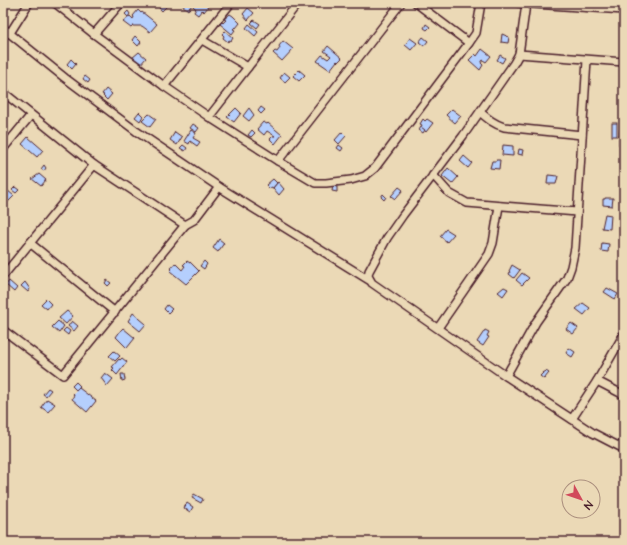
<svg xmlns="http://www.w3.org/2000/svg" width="627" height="545" viewBox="0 0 627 545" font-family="'Architects Daughter',sans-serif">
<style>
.building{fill:#b5cffd;stroke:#4a1f2b}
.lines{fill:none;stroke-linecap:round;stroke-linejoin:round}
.minor-casing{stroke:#4a1f2b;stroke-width:10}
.minor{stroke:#ebd9b6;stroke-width:7}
</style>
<rect width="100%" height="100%" fill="#ebd9b6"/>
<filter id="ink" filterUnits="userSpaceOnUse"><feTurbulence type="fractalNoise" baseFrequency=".025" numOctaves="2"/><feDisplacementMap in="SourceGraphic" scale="8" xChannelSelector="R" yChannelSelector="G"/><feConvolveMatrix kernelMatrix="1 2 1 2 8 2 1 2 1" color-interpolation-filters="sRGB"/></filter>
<g filter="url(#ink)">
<g class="building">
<polygon points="164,3 168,5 162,11 159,8"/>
<polygon points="185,3 203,3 208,7 204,12 202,10 198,15 194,12 196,9 192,5 188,10 182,5"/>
<polygon points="248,8 254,13 248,20 243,14"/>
<polygon points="138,10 141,13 142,12 157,24 150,32 142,26 133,26 131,28 123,22 130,16 133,19 134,17 133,16"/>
<polygon points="128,11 130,14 128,17 125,14"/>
<polygon points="230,14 233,16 240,23 236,28 235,27 233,29 235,30 232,34 220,24 222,22 223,23 226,20 224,19"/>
<polygon points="254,20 260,24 257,28 251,23"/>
<polygon points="249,24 258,32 255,36 246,28"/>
<polygon points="426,24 430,27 427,30 424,28"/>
<polygon points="225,31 233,38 231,41 229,40 228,42 223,38 224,36 222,34"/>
<polygon points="502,34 509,37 508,43 501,42"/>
<polygon points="135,36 141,42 138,46 132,40"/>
<polygon points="423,37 428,41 424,46 419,42"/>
<polygon points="410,38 417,43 411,50 405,45"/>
<polygon points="283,41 293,49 282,61 273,53 275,51 277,52 280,48 279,46"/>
<polygon points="328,46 342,58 338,62 337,61 330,70 317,61 322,55 328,59 331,56 324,51"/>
<polygon points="482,49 491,56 486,62 483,60 481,63 483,65 480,70 469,60 475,54 477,56"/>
<polygon points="139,52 146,58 140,65 132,58"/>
<polygon points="500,55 505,58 502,63 497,60"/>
<polygon points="71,59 76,64 72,69 67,64"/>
<polygon points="299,70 305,75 299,81 293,76"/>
<polygon points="284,72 290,77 285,82 280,78"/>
<polygon points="85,76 90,80 88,83 83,79"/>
<polygon points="106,89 112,94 107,100 103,96 104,95 102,94"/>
<polygon points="261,107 265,110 261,114 258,111"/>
<polygon points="236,108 241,113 234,122 227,117"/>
<polygon points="249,108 254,115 249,121 243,116"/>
<polygon points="452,109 461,116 455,123 446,115"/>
<polygon points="139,112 143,116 140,121 135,117"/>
<polygon points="149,114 156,119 150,127 142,121"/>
<polygon points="423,119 425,121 427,119 433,123 426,132 421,127 422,125 420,124"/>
<polygon points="263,122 267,124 268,123 282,135 275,144 270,139 273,136 275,136 267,131 264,135 257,129"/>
<rect x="612" y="123" width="5" height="13"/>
<polygon points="193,124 199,128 196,132 190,128"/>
<polygon points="621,126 624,126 624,136 619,136"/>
<polygon points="421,127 425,130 423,133 419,130"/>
<polygon points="191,130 196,133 193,138 200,142 197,146 190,141 189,144 184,141"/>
<polygon points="252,130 255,133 251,137 248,135"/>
<polygon points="175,132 182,137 177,145 170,140"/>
<polygon points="342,132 346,136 339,144 335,140"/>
<polygon points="28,137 43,150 37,157 22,144"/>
<polygon points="619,139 624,139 624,146 619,145"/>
<polygon points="183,145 187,148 185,151 180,148"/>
<polygon points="339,145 343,148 341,151 337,148"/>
<polygon points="503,145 513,146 513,156 502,155"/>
<polygon points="519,149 523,150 522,155 518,154"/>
<polygon points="464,156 472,163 468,168 460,161"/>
<polygon points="496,160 500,160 499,169 490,168 492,161 496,161"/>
<polygon points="44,165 46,168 44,171 41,169"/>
<polygon points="448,168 458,177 452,184 442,176"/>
<polygon points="39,174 46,180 41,186 32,179"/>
<polygon points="548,175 558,176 556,184 547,184"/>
<polygon points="273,179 277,183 273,188 271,187 270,189 266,185"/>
<polygon points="278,182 284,189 279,195 273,188"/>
<polygon points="333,186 337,187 337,192 332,191"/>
<polygon points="15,187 19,190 16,193 12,190"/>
<polygon points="399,187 403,190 395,199 391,196"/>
<polygon points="5,190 6,191 7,190 14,196 8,202 3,198 3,192"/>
<polygon points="383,194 386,197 384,200 381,197"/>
<polygon points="605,198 613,198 612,206 603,205 603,199 605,199"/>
<polygon points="605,214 611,215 610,229 602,228"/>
<polygon points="446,229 454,234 447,242 440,236"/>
<polygon points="219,239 224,243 218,252 213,248"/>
<polygon points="602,243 609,244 608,252 601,251"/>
<polygon points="187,261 190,263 190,262 199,271 186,284 170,271 172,269 171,268 175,263 182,270 185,266 183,265"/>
<polygon points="204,261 207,264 204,269 200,266"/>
<polygon points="512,265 520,270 514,278 509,274 510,272 509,271"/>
<polygon points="522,273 529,278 522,285 516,280"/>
<polygon points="107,280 111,283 108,286 105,283"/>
<polygon points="9,281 17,288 14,292 6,285"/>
<polygon points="25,282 30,289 28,292 21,286"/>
<polygon points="504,287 508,289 503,296 498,292"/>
<polygon points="607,288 618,294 615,299 604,292"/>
<polygon points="46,299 51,304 47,309 41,304"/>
<polygon points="583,303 590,308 584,315 576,309"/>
<polygon points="167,305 172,309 168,313 164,309"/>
<polygon points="67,311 73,316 66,324 59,318"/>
<polygon points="133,313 146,324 140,331 128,321"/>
<polygon points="58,321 64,326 59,333 52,327"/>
<polygon points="72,321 78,326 74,331 68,326"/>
<polygon points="571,323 578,328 573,334 566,329"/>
<polygon points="66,328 70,331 68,335 63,331"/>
<polygon points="123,328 135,338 127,348 116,337 121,330"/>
<polygon points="485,330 489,332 487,336 489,337 483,346 477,342"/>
<polygon points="569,348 575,352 572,357 566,353"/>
<polygon points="114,351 120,356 115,361 109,356"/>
<polygon points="122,358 127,362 117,375 112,370 114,368 112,367 119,359 120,360"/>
<polygon points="546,371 549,373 544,379 540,376 544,372 545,372"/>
<polygon points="105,373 113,379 107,386 101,378"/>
<polygon points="121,374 124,374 125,380 122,381"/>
<polygon points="76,382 80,386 76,390 72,386"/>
<polygon points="48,388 51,390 46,396 43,394"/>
<polygon points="79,388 96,401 87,412 72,399 74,395 73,394"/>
<polygon points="47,399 55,404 48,412 41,407"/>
<polygon points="194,494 203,499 201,503 192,498"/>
<polygon points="187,503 193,507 190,512 184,508"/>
</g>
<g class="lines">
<defs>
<g id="minor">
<polyline points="55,3 94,34 121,3"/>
<polyline points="416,3 469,43 476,33 481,3"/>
<polyline points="519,3 624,10"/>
<polyline points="526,4 519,54 514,63 463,136 403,215 387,238 369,271 368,276 372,283 506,376 593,433 624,449"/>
<polyline points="3,28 65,78 136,131 219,187 369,280"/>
<polyline points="3,34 10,33 29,3"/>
<polyline points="94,34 164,86 209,117 278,161 315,183 326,183 351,180 365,176 375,168 469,43"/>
<polyline points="202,40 248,67"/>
<polyline points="519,54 624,62"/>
<polyline points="164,86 231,3"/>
<polyline points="3,92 94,165 185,225 194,220 219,187"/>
<path d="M480,112c8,7 14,12 24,15l78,8"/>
<polyline points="209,117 298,3"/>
<polyline points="3,149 31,115"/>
<polyline points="278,161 401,3"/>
<polyline points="433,175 449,193 467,203 577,212"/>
<polyline points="30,243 115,312"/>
<polyline points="3,276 94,165"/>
<polyline points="438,328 489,254 493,243 499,206"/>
<polyline points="3,330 63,375 185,225"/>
<polyline points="506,376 536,322 567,278 571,267 575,248 587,60"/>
<polyline points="597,381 624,395"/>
<polyline points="572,419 597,381 624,334"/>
</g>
</defs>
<use href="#minor" class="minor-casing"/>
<use href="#minor" class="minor"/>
</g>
</g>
<rect width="627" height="545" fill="none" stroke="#ebd9b6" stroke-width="16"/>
<rect x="8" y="8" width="611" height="529" fill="none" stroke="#4a1f2b" stroke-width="1.5" filter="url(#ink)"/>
<g transform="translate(581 499) rotate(130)"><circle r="19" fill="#ebd9b6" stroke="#ab8f7e"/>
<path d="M0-3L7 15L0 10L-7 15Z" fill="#d1495b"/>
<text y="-6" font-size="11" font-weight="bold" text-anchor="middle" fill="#4a1f2b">N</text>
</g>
</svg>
